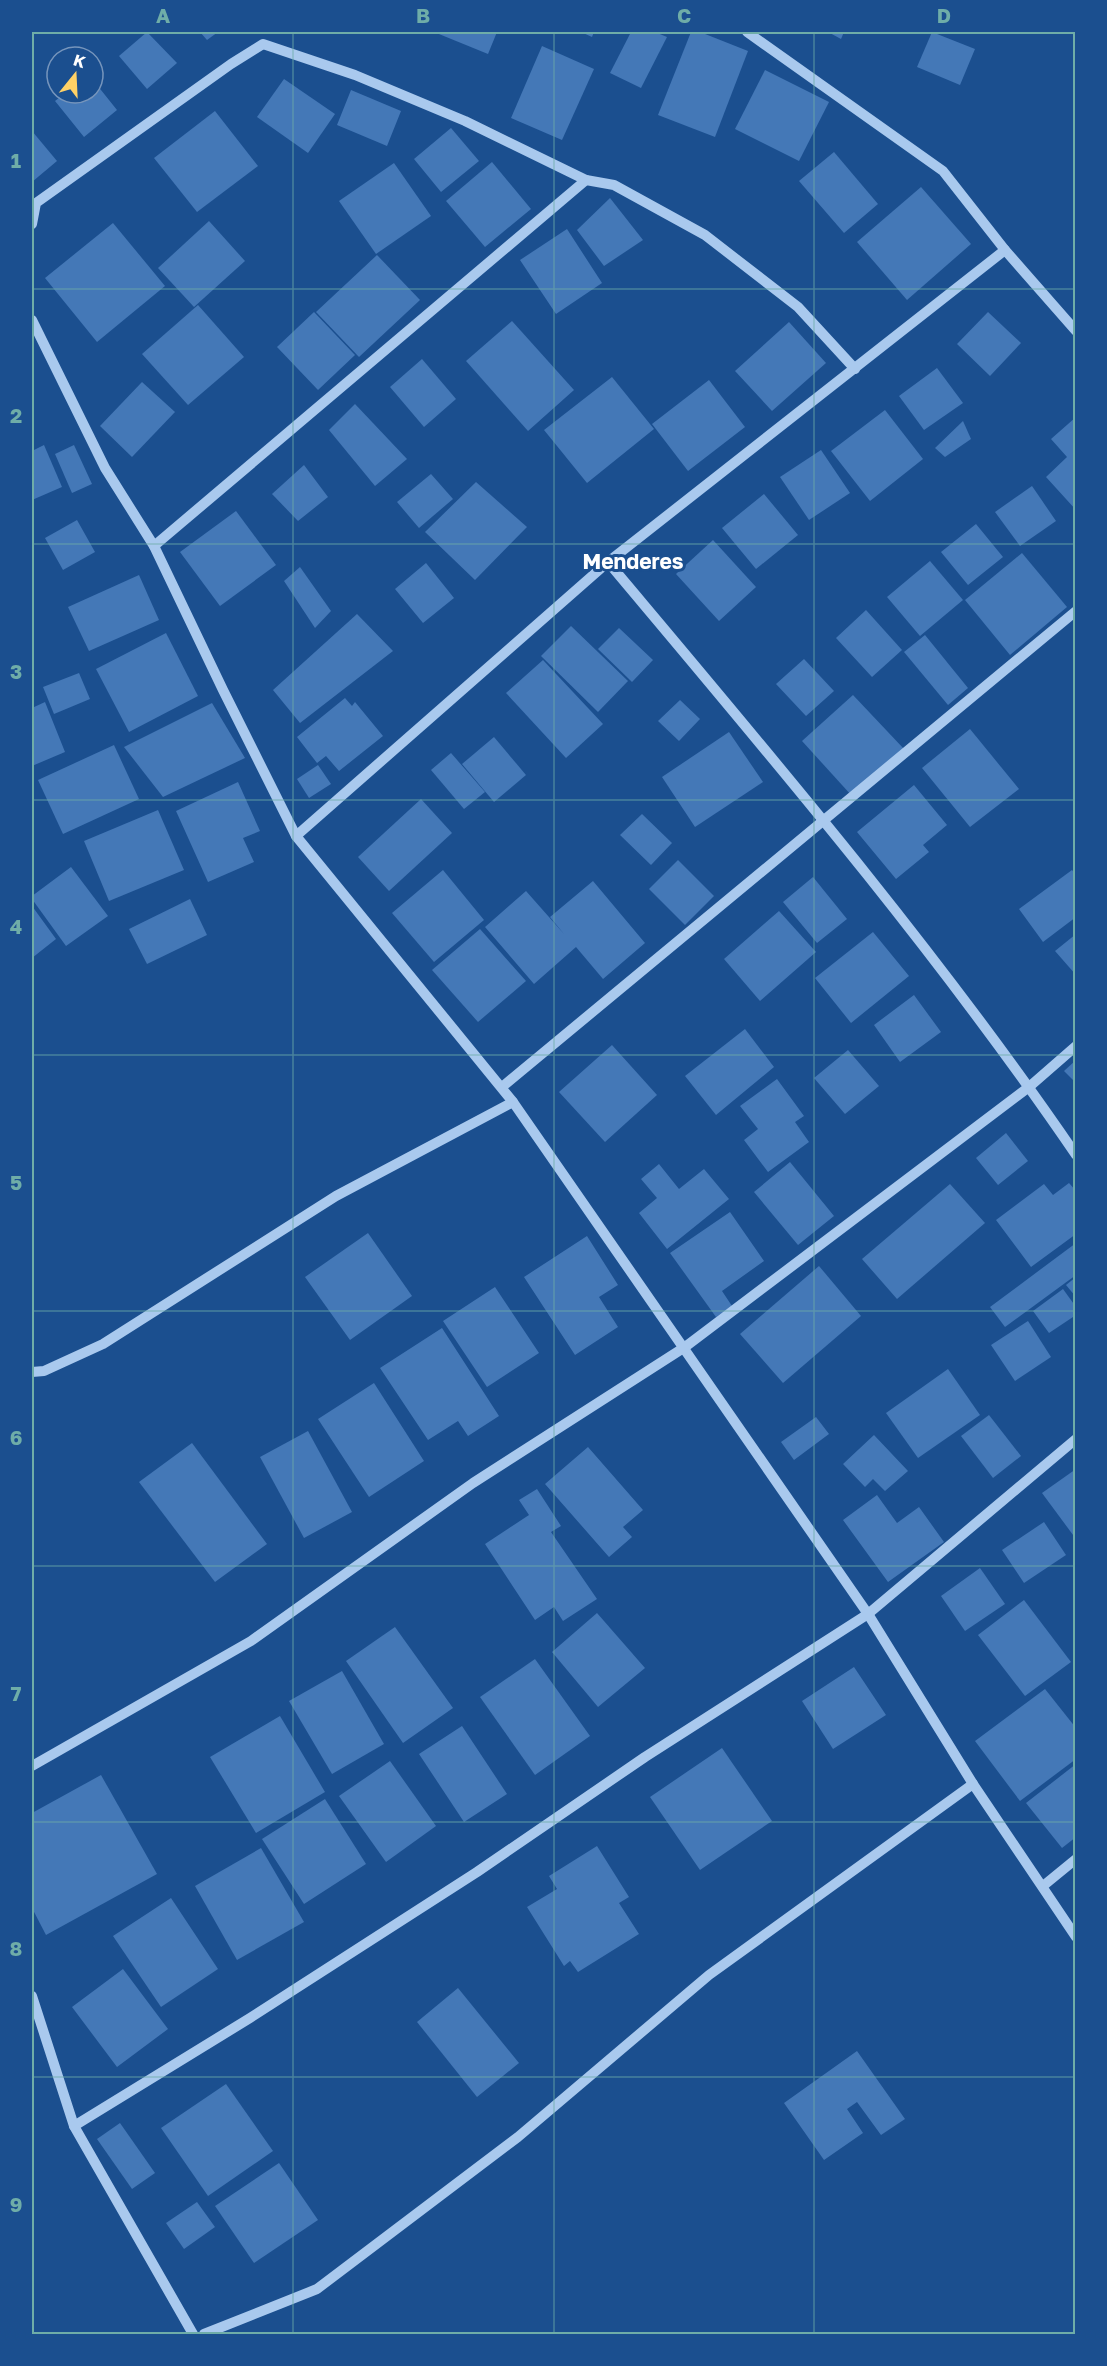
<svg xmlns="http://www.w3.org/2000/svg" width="1107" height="2366" viewBox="0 0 1107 2366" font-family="'Golos Text',sans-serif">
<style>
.building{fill:#4478b7}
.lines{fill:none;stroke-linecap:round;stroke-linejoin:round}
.minor{stroke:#a9c9ee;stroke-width:10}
.grid{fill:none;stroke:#6fada8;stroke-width:1.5;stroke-opacity:0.55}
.labels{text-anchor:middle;stroke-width:6;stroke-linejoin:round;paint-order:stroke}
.district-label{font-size:21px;font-weight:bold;fill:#fff;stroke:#1b4f8f}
.neatline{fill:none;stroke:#6fada8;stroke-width:2}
.grid-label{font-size:20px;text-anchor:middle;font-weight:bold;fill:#6fada8}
</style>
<rect width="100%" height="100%" fill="#1b4f8f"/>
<g class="building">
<polygon points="147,32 177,63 147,89 119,56"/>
<polygon points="200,32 218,32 207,40"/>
<polygon points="434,32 497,32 488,54"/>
<polygon points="581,32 594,32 592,37"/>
<polygon points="631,32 655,32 667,37 641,88 610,73"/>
<polygon points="691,32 700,32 748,51 715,137 658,115"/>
<polygon points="828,32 844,32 841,39"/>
<polygon points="932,32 975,49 960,85 917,67"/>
<polygon points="542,46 594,69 562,140 511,118"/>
<polygon points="765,70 829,102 799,161 735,129"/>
<polygon points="284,79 335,114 308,153 257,117"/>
<polygon points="93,80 117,110 84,137 55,101 65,93 93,93"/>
<polygon points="351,90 401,111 387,146 337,125"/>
<polygon points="215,111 258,166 197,212 154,158"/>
<polygon points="451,128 479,161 441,192 414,159"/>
<polygon points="32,131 57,161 32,182"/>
<polygon points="834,152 878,204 844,233 799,181"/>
<polygon points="492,162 531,209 485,247 446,201"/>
<polygon points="394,163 431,216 376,254 339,201"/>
<polygon points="921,187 971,244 907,300 857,242"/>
<polygon points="610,198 643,240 604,266 577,230"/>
<polygon points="209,221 245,261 194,307 158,268"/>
<polygon points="113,223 165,286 97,342 45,278"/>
<polygon points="567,229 602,283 556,314 520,260"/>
<polygon points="377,255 420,300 359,357 316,312"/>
<polygon points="198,305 244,357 188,405 142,354"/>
<polygon points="314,312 355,355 318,390 277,347"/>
<polygon points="988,312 1021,343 990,376 957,344"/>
<polygon points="512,321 574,390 528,431 466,361"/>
<polygon points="789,322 826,363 772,411 735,371"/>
<polygon points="422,359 456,399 424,427 390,387"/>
<polygon points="937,368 963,403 924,430 899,396"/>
<polygon points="612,377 654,429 587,483 544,430"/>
<polygon points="709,380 745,427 688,471 652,424"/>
<polygon points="142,382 175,412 132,457 100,426"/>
<polygon points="355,404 407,459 375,486 329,430"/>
<polygon points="885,410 923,459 870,501 831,451"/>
<polygon points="1076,417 1076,510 1046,477 1067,457 1051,439"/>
<polygon points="963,421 971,439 945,457 935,448"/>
<polygon points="44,445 62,487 32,500 32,451"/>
<polygon points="74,445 92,484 72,493 55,454"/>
<polygon points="821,450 850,493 809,520 780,477"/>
<polygon points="304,465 328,497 298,521 272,494"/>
<polygon points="431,474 453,499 419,528 397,502"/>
<polygon points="476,482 527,527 475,580 425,532"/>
<polygon points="1032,486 1056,521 1020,546 995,512"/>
<polygon points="764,494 798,535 756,569 722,528"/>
<polygon points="236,511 276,565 220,606 180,552"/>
<polygon points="77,520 95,552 63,570 45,538"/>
<polygon points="976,524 1003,557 968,585 941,552"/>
<polygon points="713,540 756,587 719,621 676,574"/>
<polygon points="1022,553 1067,607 1010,655 965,600"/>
<polygon points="930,561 963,600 920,636 887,597"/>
<polygon points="426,563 454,598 423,623 395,589"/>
<polygon points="300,567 331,611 315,628 284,581"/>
<polygon points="139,575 159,620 89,651 68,607"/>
<polygon points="866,610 902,650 872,677 836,638"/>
<polygon points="357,614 393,651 300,723 273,690"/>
<polygon points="571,626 628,681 598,712 541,656"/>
<polygon points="619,628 653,660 632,682 598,649"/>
<polygon points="166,633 198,696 129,732 96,669"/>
<polygon points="925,635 968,688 948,705 904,652"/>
<polygon points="804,659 834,691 806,716 776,684"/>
<polygon points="543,660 603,724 566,758 506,693"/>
<polygon points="79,673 90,699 54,714 43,687"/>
<polygon points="853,695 904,749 852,796 802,741"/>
<polygon points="345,698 352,706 355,702 383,736 339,771 326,756 317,763 297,737"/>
<polygon points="680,700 700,719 679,741 658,721"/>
<polygon points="45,702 65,752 32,766 32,708"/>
<polygon points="212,703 245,758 163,797 124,747"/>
<polygon points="970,729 1019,789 970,827 922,768"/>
<polygon points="729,732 763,782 695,827 662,777"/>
<polygon points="494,737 526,775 494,802 462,764"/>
<polygon points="114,745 139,799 63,834 38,780"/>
<polygon points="451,753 485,792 464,809 431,770"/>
<polygon points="318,765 331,784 309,798 297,779"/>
<polygon points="238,782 260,831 243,838 254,862 208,882 176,811"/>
<polygon points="914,785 947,825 923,845 929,852 896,879 857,832"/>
<polygon points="421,799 452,833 389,891 358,857"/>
<polygon points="158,810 184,870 109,901 84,841"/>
<polygon points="642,814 672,843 651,865 620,835"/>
<polygon points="678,860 714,896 685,925 649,889"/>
<polygon points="71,867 108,916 66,946 32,899 32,896"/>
<polygon points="443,870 484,920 434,962 392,913"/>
<polygon points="1072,870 1076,875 1076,917 1043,942 1019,909"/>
<polygon points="813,877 847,919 817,943 783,902"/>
<polygon points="593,881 645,943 603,979 576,947 534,984 485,927 526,891 564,934 550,917"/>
<polygon points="190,899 207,935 147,964 129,929"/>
<polygon points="32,906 56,939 32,958"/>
<polygon points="779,911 816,952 760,1001 724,959"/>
<polygon points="480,929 526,981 478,1022 432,970"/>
<polygon points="873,932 909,976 851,1023 815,978"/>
<polygon points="1076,934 1076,975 1055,951"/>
<polygon points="914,995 941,1032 900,1062 874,1025"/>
<polygon points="745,1029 774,1067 716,1115 685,1076"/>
<polygon points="612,1045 657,1095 605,1142 559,1092"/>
<polygon points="848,1050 879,1086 845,1114 814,1078"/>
<polygon points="1076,1060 1076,1083 1064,1071"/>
<polygon points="777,1079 804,1116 795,1122 809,1142 768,1172 744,1140 758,1129 740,1106"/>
<polygon points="1006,1133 1028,1161 998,1185 976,1158"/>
<polygon points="790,1162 834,1216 798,1245 754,1192"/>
<polygon points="659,1164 679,1189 704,1169 729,1199 667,1249 639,1213 657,1198 641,1179"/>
<polygon points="1069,1183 1076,1191 1076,1234 1031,1267 996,1220 1044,1184 1053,1195"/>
<polygon points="950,1184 985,1223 897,1299 862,1259"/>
<polygon points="730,1212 764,1261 722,1291 732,1306 716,1317 670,1253"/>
<polygon points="368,1233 412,1296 350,1340 305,1277"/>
<polygon points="587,1236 618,1285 599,1297 618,1327 575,1355 524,1277"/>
<polygon points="1076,1243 1076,1275 1005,1327 990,1307"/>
<polygon points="819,1266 861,1316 783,1383 740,1334"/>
<polygon points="1076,1277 1076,1297 1066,1285"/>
<polygon points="495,1287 539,1353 487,1387 443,1321"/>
<polygon points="1063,1289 1076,1307 1076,1315 1049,1333 1033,1311"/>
<polygon points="1028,1321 1051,1357 1015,1381 991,1345"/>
<polygon points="442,1328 499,1416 468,1436 458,1421 428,1440 380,1368"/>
<polygon points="948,1369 980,1415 918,1458 886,1413"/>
<polygon points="374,1383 424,1461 369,1497 318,1419"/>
<polygon points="989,1415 1021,1456 993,1478 961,1436"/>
<polygon points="816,1417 829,1434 794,1460 781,1442"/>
<polygon points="308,1431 352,1512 304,1538 260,1457"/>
<polygon points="874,1435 908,1471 885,1491 873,1479 865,1487 843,1464"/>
<polygon points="192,1443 267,1544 215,1582 139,1482"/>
<polygon points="588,1447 643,1510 623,1527 632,1537 609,1557 545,1484"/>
<polygon points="1076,1469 1076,1539 1042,1493"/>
<polygon points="537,1489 561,1526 551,1532 597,1599 563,1621 554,1607 535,1620 485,1544 529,1515 519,1500"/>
<polygon points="877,1495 897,1523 919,1507 944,1542 888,1582 843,1520"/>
<polygon points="1044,1522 1066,1555 1024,1583 1002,1550"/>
<polygon points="980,1568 1005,1604 965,1631 941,1596"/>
<polygon points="1024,1600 1071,1662 1025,1696 978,1635"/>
<polygon points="597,1613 645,1668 598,1707 552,1652"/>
<polygon points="395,1627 453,1708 403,1743 346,1661"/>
<polygon points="535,1659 590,1736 535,1775 480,1697"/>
<polygon points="854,1667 886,1715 833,1749 802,1701"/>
<polygon points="342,1671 384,1744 332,1774 289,1701"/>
<polygon points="1045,1689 1076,1728 1076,1759 1020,1801 975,1741"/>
<polygon points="280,1716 325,1792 256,1833 210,1757"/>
<polygon points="462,1726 507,1794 464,1822 419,1754"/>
<polygon points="722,1748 772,1821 700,1870 650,1797"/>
<polygon points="390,1761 436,1826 386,1862 339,1796"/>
<polygon points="1076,1764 1076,1837 1062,1848 1026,1803"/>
<polygon points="101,1775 157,1874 46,1935 32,1908 32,1813"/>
<polygon points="325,1799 366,1864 304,1904 262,1839"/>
<polygon points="597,1846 629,1897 619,1903 639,1934 578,1972 570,1961 564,1966 527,1907 557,1889 549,1876"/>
<polygon points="261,1848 304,1922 237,1960 195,1886"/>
<polygon points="171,1898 218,1969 161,2007 113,1936"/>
<polygon points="123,1969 168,2029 117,2067 72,2007"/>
<polygon points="458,1988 519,2063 477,2097 417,2022"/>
<polygon points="857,2051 905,2119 881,2135 857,2102 847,2109 863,2133 824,2160 784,2103"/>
<polygon points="226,2084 273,2151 208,2196 161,2128"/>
<polygon points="120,2123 155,2173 132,2189 97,2139"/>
<polygon points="279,2163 318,2220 254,2263 215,2206"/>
<polygon points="197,2202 215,2227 184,2249 166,2223"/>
</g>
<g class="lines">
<g class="minor">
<polyline points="747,32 943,171 1005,250 1076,331"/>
<polyline points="32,224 36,203 231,64 263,44 355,75 465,121 586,180 614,185 705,235 798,307 855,369"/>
<polyline points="32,320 105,468 154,546 223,690 296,836 513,1102 868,1614 973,1784 1076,1937"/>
<polyline points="154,546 586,180"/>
<path d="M608,562c162,193 326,385 468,593"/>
<polyline points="296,836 608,562 1005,250"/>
<polyline points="502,1087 1076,611"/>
<polyline points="32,1372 44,1371 103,1344 336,1196 513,1102"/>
<polyline points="32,1766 251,1641 473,1483 685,1347 1029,1087 1076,1046"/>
<polyline points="1043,1886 1076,1859"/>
<polyline points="32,1996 74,2126 193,2334"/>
<polyline points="74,2126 250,2018 477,1872 645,1757 868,1614 1076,1439"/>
<polyline points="204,2334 317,2289 518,2137 709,1975 973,1784"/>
</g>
</g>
<path class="grid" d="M293,32v2302M554,32v2302M814,32v2302M32,289h1044M32,544h1044M32,800h1044M32,1055h1044M32,1311h1044M32,1566h1044M32,1822h1044M32,2077h1044"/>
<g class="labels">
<g class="district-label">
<text x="633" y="569">Menderes</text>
</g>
</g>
<rect width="1107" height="2366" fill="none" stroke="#1b4f8f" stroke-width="66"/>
<g transform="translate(75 75) rotate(18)"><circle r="28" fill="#1b4f8f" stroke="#7695bc" stroke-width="1.5"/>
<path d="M0-4.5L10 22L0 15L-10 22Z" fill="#ffd166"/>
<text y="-9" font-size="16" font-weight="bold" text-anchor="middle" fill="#ffffff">K</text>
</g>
<rect x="33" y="33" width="1041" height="2300" class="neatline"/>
<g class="grid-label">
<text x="163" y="23">A</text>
<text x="423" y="23">B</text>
<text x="684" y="23">C</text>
<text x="944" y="23">D</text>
<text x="16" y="168">1</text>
<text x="16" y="423">2</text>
<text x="16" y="679">3</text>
<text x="16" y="934">4</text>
<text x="16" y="1190">5</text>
<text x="16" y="1445">6</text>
<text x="16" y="1701">7</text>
<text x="16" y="1956">8</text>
<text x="16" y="2212">9</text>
</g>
</svg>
